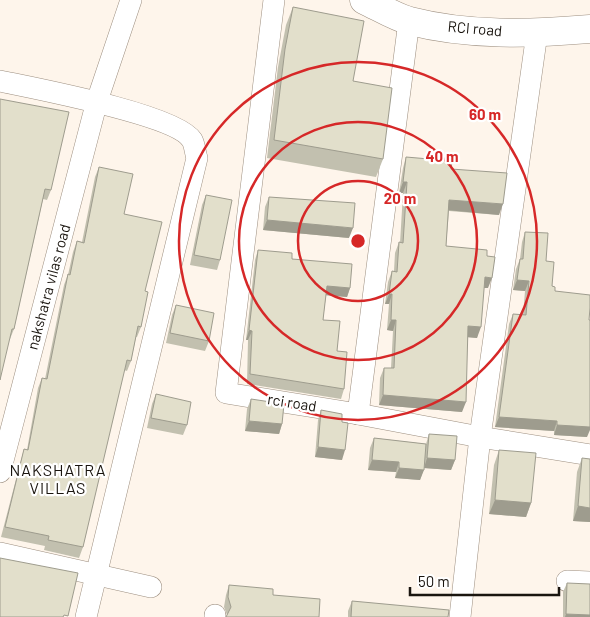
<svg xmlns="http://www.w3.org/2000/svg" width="590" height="617" viewBox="0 0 590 617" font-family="Barlow,sans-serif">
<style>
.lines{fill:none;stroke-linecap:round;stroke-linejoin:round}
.minor-casing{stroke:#9d8f80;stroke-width:22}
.tertiary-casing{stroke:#9d8f80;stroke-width:29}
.minor{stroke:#fff;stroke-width:21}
.tertiary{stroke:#fff;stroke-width:28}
.wall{fill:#c2c0af}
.shaded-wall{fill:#9e9c8e}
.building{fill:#e2dfcb;stroke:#9e9c8e}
.ring{fill:none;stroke:#d62828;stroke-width:2.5}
.labels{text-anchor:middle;stroke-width:4.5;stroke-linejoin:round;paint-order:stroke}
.street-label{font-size:15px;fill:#1a150f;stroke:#fff}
.neighbourhood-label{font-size:16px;letter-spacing:1px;fill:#1a150f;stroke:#fff}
.centre{fill:#d62828;stroke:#fff;stroke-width:2.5}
.ring-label{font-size:15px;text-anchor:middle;font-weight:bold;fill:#d62828;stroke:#fff;stroke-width:4.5;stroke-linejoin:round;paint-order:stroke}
</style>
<rect width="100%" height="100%" fill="#fef5eb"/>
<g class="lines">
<defs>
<g id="minor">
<polyline points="274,0 226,393 358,414 409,21"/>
<path d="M0,81c33,7 177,34 192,59 3,5 3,13 5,18l-111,459"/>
<polyline points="358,414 480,437 590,455"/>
<polyline points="0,472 97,101 131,0"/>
<polyline points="0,553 151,587"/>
<polyline points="567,581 590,582"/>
<polyline points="215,617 215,615"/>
<polyline points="460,617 480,437 537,33"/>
</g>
<path id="tertiary" d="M364,0c15,7 31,17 46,21 58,15 121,13 180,8"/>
</defs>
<use href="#minor" class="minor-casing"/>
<use href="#tertiary" class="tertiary-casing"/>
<use href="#minor" class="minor"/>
<use href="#tertiary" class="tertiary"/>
</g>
<g class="wall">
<polygon points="293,7 353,81 383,159 376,177 267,158 278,67 286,25"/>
<polygon points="0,99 51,190 47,200 43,199 14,329 10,339"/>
<polygon points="406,157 451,169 499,215 449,211 446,246 487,256 488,288 484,288 477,338 468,337 462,412 379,405 380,378 384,368 391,368 393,331 387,330 389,304 385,304 388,282 392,271 394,271 395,253 399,242 400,243 403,193 399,193 403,168"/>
<polygon points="99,167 124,214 145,291 141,327 137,337 136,337 131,361 127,371 124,370 83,547 79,558 44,550 45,546 1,537 21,460 24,449 27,450 38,388 42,378 45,379 64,285 68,274 68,275 73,252 77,241 82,242 95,177"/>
<polygon points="206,195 220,260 217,270 190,265 202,205"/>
<polygon points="269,197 349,238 263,230 265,207"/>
<polygon points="525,232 546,261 552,286 555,291 589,320 587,437 554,435 554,431 495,427 509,324 513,314 523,315 525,291 513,290 516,269 520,259 522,242"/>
<polygon points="258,250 292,259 350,288 347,297 326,295 323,320 337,351 344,389 341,399 247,384 248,340 246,340 255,260"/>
<polygon points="176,305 209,341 205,351 166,343 172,315"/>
<polygon points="156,394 187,425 183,435 147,428 152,404"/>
<polygon points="251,399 282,424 279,434 245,431 247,409"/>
<polygon points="321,410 342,422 342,460 315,457 318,420"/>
<polygon points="429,434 455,460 451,470 424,468 420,480 395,478 396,472 368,470 370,448 374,438 426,444"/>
<polygon points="499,450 531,503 526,517 489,514 494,465"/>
<polygon points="582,458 590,522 573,521 577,472"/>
<polygon points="567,583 590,617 563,617 563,592"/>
<polygon points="229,585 273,595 227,615 224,607 226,595"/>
<polygon points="352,601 448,617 348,617 348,611"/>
</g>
<g class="shaded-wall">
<polygon points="403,182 407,182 403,193 399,193"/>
<polygon points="449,200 503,204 499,215 446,210"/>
<polygon points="267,220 353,228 349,238 263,230"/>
<polygon points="485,277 492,278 488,288 481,288"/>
<polygon points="517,280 529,281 525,291 513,290"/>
<polygon points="327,286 350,288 347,297 323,295"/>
<polygon points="389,294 392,294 389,304 385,304"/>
<polygon points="391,320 396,320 393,331 387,330"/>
<polygon points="468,326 481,327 477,338 465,337"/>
<polygon points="249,330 252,331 248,340 246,340"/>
<polygon points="383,395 466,402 462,412 379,405"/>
<polygon points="499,417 557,421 554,431 495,427"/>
<polygon points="249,421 282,424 279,434 245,431"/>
<polygon points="557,425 590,427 590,430 587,437 554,435"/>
<polygon points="318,447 345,450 342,460 315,457"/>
<polygon points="427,458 455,460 451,470 424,468"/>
<polygon points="372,460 399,462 396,472 368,470"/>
<polygon points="399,468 424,470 420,480 395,478"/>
<polygon points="495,500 531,503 526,517 489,514"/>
<polygon points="578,506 590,508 590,522 573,521"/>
<polygon points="566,614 590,615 590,617 565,617"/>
</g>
<g class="building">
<polygon points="293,7 364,21 353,81 392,88 383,159 274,140 285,49"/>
<polygon points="0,99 69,112 51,190 45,189 14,329 12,329 0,380"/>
<polygon points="406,157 452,161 451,169 507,173 503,204 449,200 446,246 487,250 487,256 495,257 492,278 485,277 481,327 468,326 466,402 383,395 384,368 394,368 396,320 391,320 392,294 389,294 392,271 397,272 399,242 403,243 407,182 403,182"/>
<polygon points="99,167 133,174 124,214 162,222 145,291 148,292 141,327 138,326 131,361 127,360 83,547 48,540 49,536 5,527 24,449 28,450 42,378 47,379 68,274 70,275 77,241 84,243"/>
<polygon points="206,195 232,200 220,260 194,255"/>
<polygon points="269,197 355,203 353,228 267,220"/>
<polygon points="525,232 548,233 546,261 554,262 552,286 555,287 555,291 590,295 590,308 589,320 590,320 590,427 557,425 557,421 499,417 513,314 526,315 529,281 517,280 520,259 523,259"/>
<polygon points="258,250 292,253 292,259 352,264 350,288 327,286 323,320 340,321 337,351 347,352 344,389 250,374 252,331 249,330"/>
<polygon points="176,305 214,313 209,341 170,333"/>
<polygon points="156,394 191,402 187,425 151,418"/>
<polygon points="251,399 284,404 282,424 249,421"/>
<polygon points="321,410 342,414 342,422 348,423 345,450 318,447"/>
<polygon points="429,434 457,436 455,460 427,458"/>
<polygon points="374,438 426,444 424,470 399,468 399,462 372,460"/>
<polygon points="499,450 536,453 531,503 495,500"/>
<polygon points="582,458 590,459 590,508 578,506"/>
<polygon points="0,558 78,573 68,616 64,615 63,617 0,617"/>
<polygon points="567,583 590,584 590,615 566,614"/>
<polygon points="229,585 273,589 273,595 320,599 319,617 226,617 231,607 228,597"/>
<polygon points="352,601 449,610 448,617 351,617"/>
</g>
<g class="ring">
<circle cx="358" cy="241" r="60"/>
<circle cx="358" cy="241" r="119"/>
<circle cx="358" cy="241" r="179"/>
</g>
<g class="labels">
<g class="street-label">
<text transform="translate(475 29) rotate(5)" y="5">RCI road</text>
<text transform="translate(49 287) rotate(-75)" y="5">nakshatra vilas road</text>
<text transform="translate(292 403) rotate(9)" y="5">rci road</text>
</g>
<g class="neighbourhood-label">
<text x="58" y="476">NAKSHATRA<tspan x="58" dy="18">VILLAS</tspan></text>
</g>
</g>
<circle cx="358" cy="241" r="8" class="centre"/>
<g class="ring-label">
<text x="485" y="120">60 m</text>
<text x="442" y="162">40 m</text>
<text x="400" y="204">20 m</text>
</g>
<path d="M410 587v8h149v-8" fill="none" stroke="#1a150f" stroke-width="2.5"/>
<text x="418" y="587" font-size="15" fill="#1a150f" stroke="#ffffff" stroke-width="4" paint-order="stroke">50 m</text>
</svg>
